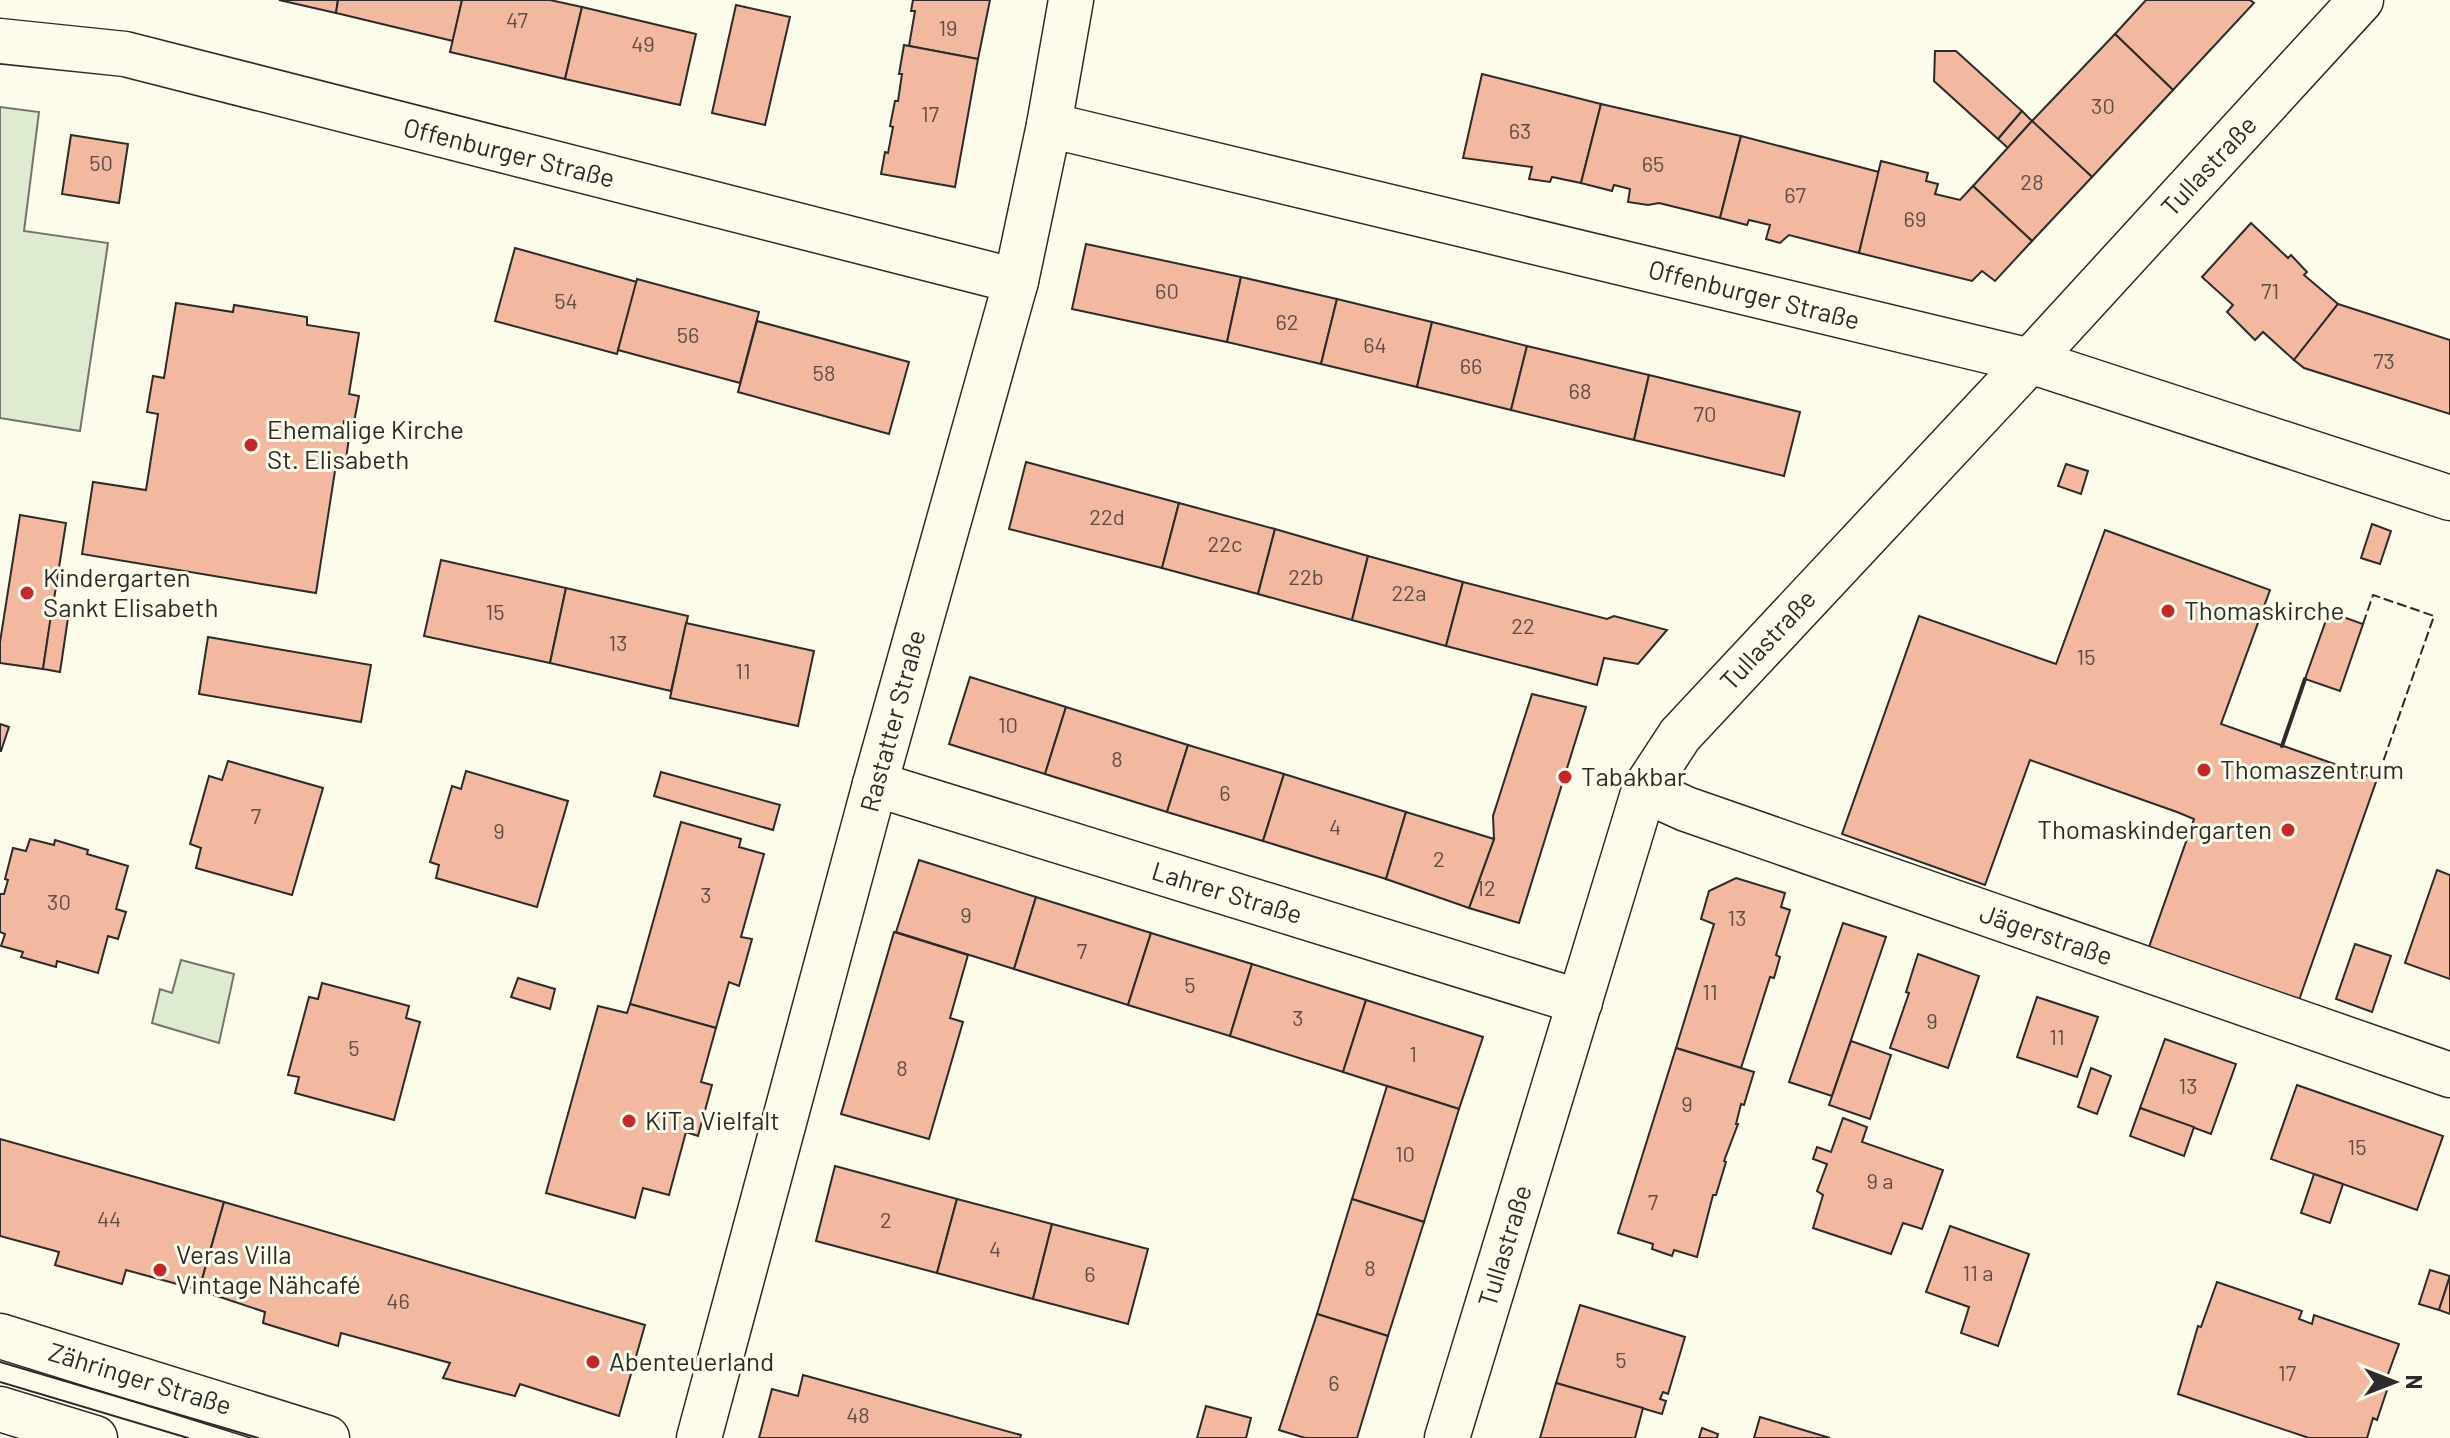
<svg xmlns="http://www.w3.org/2000/svg" width="2450" height="1438" viewBox="0 0 2450 1438" font-family="Barlow,sans-serif">
<style>
.green{fill:#deebd1;stroke:#74746e;stroke-width:2}
.building{fill:#f2b8a0;stroke:#2b2b2b;stroke-width:2}
.lines{fill:none;stroke-linecap:round;stroke-linejoin:round}
.street-casing{stroke:#2b2b2b;stroke-width:47}
.secondary-casing{stroke:#2b2b2b;stroke-width:47}
.primary-casing{stroke:#2b2b2b;stroke-width:47}
.street{stroke:#fdfbea;stroke-width:44}
.secondary{stroke:#fdfbea;stroke-width:44}
.primary{stroke:#fdfbea;stroke-width:44}
.tram{stroke:#2b2b2b;stroke-width:2}
.fence{stroke:#2b2b2b;stroke-width:2;stroke-dasharray:10 4;stroke-linecap:butt}
.wall{stroke:#2b2b2b;stroke-width:4}
.poi-dot{fill:#c62828;stroke:#fdfbea;stroke-width:3}
.labels{text-anchor:middle;stroke-width:6;stroke-linejoin:round;paint-order:stroke}
.number-label{font-size:22px;fill:#5d4e48}
.street-label{font-size:26px;fill:#2b2b2b;stroke:#fdfbea}
.poi-label{font-size:26px;fill:#2b2b2b;stroke:#fdfbea;text-anchor:start}
</style>
<rect width="100%" height="100%" fill="#fdfbea"/>
<g class="green">
<polygon points="0,107 39,112 24,231 108,243 80,431 0,418"/>
<polygon points="181,960 234,974 219,1043 152,1023 160,989 172,993"/>
</g>
<g class="building">
<polygon points="279,0 338,0 336,13"/>
<polygon points="338,0 462,0 453,41 336,13"/>
<polygon points="462,0 550,0 582,7 565,79 450,52"/>
<polygon points="913,0 990,0 978,59 909,46 915,11 911,11"/>
<polygon points="2146,0 2250,0 2254,3 2173,90 2115,34"/>
<polygon points="736,5 790,17 765,125 712,113"/>
<polygon points="582,7 696,34 680,105 565,79"/>
<polygon points="2115,34 2173,90 2092,177 2032,121"/>
<polygon points="904,45 978,59 955,187 881,174 885,152 888,153 893,127 890,126 895,101 898,101 902,74 899,74"/>
<polygon points="1935,51 1956,51 2022,111 1998,139 1934,81"/>
<polygon points="1482,74 1601,104 1581,183 1552,177 1550,182 1529,179 1532,167 1463,158"/>
<polygon points="1601,104 1741,136 1720,218 1659,203 1648,205 1628,202 1630,189 1614,185 1612,191 1581,183"/>
<polygon points="2022,111 2032,121 2008,148 1998,139"/>
<polygon points="2032,121 2092,177 2032,241 1973,186"/>
<polygon points="71,135 128,144 119,203 62,194"/>
<polygon points="1741,136 1879,172 1859,253 1789,235 1780,243 1766,239 1770,225 1749,220 1747,225 1720,218"/>
<polygon points="1881,161 1928,173 1926,181 1938,184 1935,194 1960,200 1973,186 2032,241 1995,281 1982,271 1972,281 1859,253"/>
<polygon points="2251,223 2288,258 2291,255 2307,272 2304,275 2338,304 2294,360 2263,332 2255,340 2227,312 2233,305 2202,277"/>
<polygon points="1086,244 1241,277 1227,342 1072,309"/>
<polygon points="515,248 637,282 617,354 495,321"/>
<polygon points="1241,277 1337,299 1321,364 1227,342"/>
<polygon points="637,279 759,312 740,383 618,350"/>
<polygon points="1337,299 1432,322 1417,387 1321,364"/>
<polygon points="176,303 233,312 234,305 307,317 307,325 359,333 349,394 359,396 354,422 344,421 343,430 350,431 346,459 337,458 316,593 82,554 93,482 146,490 158,414 147,412 153,376 164,378"/>
<polygon points="2338,304 2450,340 2450,414 2304,368 2294,360"/>
<polygon points="757,321 909,362 889,434 738,392"/>
<polygon points="1432,322 1527,346 1511,410 1417,387"/>
<polygon points="1527,346 1649,375 1634,440 1511,410"/>
<polygon points="1649,375 1800,412 1784,476 1634,440"/>
<polygon points="1026,462 1179,503 1162,568 1009,529"/>
<polygon points="2066,464 2088,471 2081,494 2058,486"/>
<polygon points="1179,503 1275,529 1258,594 1162,568"/>
<polygon points="20,515 66,523 43,669 0,663 0,642"/>
<polygon points="2372,524 2391,531 2380,564 2361,558"/>
<polygon points="1275,529 1368,556 1352,620 1258,594"/>
<polygon points="2105,530 2270,590 2221,724 2377,779 2299,1000 2149,947 2194,819 2177,812 2030,760 1985,885 1842,834 1919,616 2056,664"/>
<polygon points="1368,556 1463,582 1446,646 1352,620"/>
<polygon points="441,560 566,588 550,663 424,636"/>
<polygon points="1463,582 1607,619 1614,616 1667,630 1638,664 1604,658 1597,685 1446,646"/>
<polygon points="566,588 688,616 671,691 550,663"/>
<polygon points="2329,612 2363,624 2340,691 2305,679"/>
<polygon points="51,615 68,618 60,672 43,669"/>
<polygon points="686,623 814,651 798,726 670,698"/>
<polygon points="208,637 371,665 361,722 199,694"/>
<polygon points="970,677 1066,707 1045,774 949,744"/>
<polygon points="1532,694 1586,707 1519,923 1469,908 1494,839 1493,816"/>
<polygon points="1066,707 1188,745 1167,812 1045,774"/>
<polygon points="0,724 9,727 1,751 0,751"/>
<polygon points="1188,745 1284,774 1263,841 1167,812"/>
<polygon points="228,761 323,788 292,895 196,868 201,848 190,844 209,776 222,780"/>
<polygon points="466,771 568,801 537,907 436,878 439,865 430,862 452,786 461,789"/>
<polygon points="661,772 780,805 773,830 654,796"/>
<polygon points="1284,774 1406,812 1386,879 1263,841"/>
<polygon points="1406,812 1494,839 1469,908 1386,879"/>
<polygon points="681,822 741,839 739,847 764,854 741,937 752,939 739,986 729,982 716,1028 630,1004"/>
<polygon points="30,839 54,845 55,840 88,850 87,854 128,866 116,909 126,912 118,939 108,936 98,973 57,961 56,967 21,957 23,952 1,946 5,934 0,932 0,894 4,894 8,880 5,879 13,848 26,851"/>
<polygon points="919,860 1036,897 1014,969 896,932"/>
<polygon points="2437,870 2450,875 2450,979 2405,963"/>
<polygon points="1736,878 1785,893 1781,907 1790,910 1776,955 1780,957 1774,978 1770,977 1741,1068 1676,1048 1714,924 1701,919 1709,891"/>
<polygon points="1036,897 1151,933 1128,1005 1014,969"/>
<polygon points="1843,923 1886,937 1832,1096 1789,1082"/>
<polygon points="894,932 968,955 950,1018 963,1022 929,1139 841,1114"/>
<polygon points="1151,933 1252,964 1230,1036 1128,1005"/>
<polygon points="2355,944 2391,956 2372,1012 2336,999"/>
<polygon points="1918,954 1979,976 1948,1068 1890,1048 1909,993 1906,992"/>
<polygon points="1252,964 1366,1000 1343,1072 1230,1036"/>
<polygon points="518,978 555,989 550,1009 511,997"/>
<polygon points="322,983 409,1006 406,1018 420,1022 394,1120 295,1093 299,1077 288,1075 309,997 318,999"/>
<polygon points="2037,997 2098,1017 2077,1077 2017,1057"/>
<polygon points="1366,1000 1483,1037 1459,1109 1343,1072"/>
<polygon points="630,1004 716,1028 701,1082 712,1085 698,1136 686,1132 669,1195 643,1188 635,1218 546,1193 598,1006 627,1013"/>
<polygon points="2165,1039 2236,1064 2211,1134 2140,1108"/>
<polygon points="1851,1041 1891,1055 1870,1119 1829,1105"/>
<polygon points="1676,1048 1754,1072 1744,1105 1741,1104 1736,1124 1738,1124 1724,1161 1726,1162 1716,1195 1713,1195 1697,1257 1674,1250 1672,1256 1652,1249 1653,1244 1618,1233"/>
<polygon points="2091,1068 2111,1076 2097,1114 2078,1107"/>
<polygon points="2297,1085 2443,1136 2417,1210 2271,1159"/>
<polygon points="1387,1086 1459,1109 1424,1222 1352,1199"/>
<polygon points="2140,1108 2194,1127 2184,1156 2130,1136"/>
<polygon points="1843,1118 1867,1127 1862,1142 1943,1170 1922,1229 1903,1223 1891,1254 1813,1228 1823,1195 1817,1191 1827,1164 1813,1159 1817,1147 1831,1152"/>
<polygon points="0,1139 224,1202 199,1290 126,1270 122,1284 55,1265 59,1252 0,1236"/>
<polygon points="835,1166 957,1199 937,1273 816,1241"/>
<polygon points="2314,1174 2343,1184 2330,1223 2301,1213"/>
<polygon points="957,1199 1052,1224 1033,1299 937,1273"/>
<polygon points="1352,1199 1424,1222 1388,1336 1317,1314"/>
<polygon points="224,1202 645,1325 619,1416 520,1384 515,1396 443,1378 450,1363 341,1333 338,1346 263,1323 265,1312 199,1290"/>
<polygon points="1052,1224 1148,1249 1128,1324 1033,1299"/>
<polygon points="1950,1226 2029,1254 1998,1346 1961,1333 1969,1307 1926,1292"/>
<polygon points="2430,1270 2450,1276 2439,1310 2419,1304"/>
<polygon points="2450,1276 2450,1314 2439,1310"/>
<polygon points="2217,1282 2302,1311 2299,1319 2312,1324 2314,1315 2399,1344 2383,1388 2387,1390 2377,1420 2373,1418 2367,1438 2309,1438 2178,1394 2198,1326 2201,1327"/>
<polygon points="1580,1305 1685,1337 1668,1394 1663,1392 1660,1399 1666,1401 1662,1414 1556,1383"/>
<polygon points="1317,1314 1388,1336 1357,1438 1305,1438 1279,1430"/>
<polygon points="803,1375 1021,1435 1020,1438 759,1438 772,1389 798,1396"/>
<polygon points="1556,1383 1643,1408 1635,1438 1540,1438"/>
<polygon points="1206,1406 1251,1418 1246,1438 1197,1438"/>
<polygon points="1760,1417 1830,1438 1754,1438"/>
<polygon points="1702,1428 1718,1434 1717,1438 1699,1438"/>
</g>
<g class="lines">
<defs>
<g id="street">
<polyline points="0,41 125,54 1016,281"/>
<polyline points="1049,125 2030,361 2450,498"/>
<polyline points="875,784 1580,1002"/>
<polyline points="1644,790 1686,809 2450,1075"/>
<polyline points="699,1438 875,784 1016,281 1049,125 1071,0"/>
</g>
<polyline id="secondary" points="1447,1438 1644,790 1680,735 2030,361 2361,0"/>
<g id="primary">
<polyline points="0,1336 327,1438"/>
<polyline points="0,1409 95,1438"/>
</g>
</defs>
<use href="#street" class="street-casing"/>
<use href="#secondary" class="secondary-casing"/>
<use href="#primary" class="primary-casing"/>
<use href="#street" class="street"/>
<use href="#secondary" class="secondary"/>
<use href="#primary" class="primary"/>
<g class="tram">
<polyline points="0,1362 258,1438"/>
<polyline points="0,1382 188,1438"/>
</g>
<polyline class="fence" points="2363,624 2373,595 2434,616 2377,779"/>
<polyline class="wall" points="2282,746 2305,679"/>
</g>
<g class="poi-dot">
<circle cx="251" cy="445" r="8"/>
<circle cx="27" cy="593" r="8"/>
<circle cx="2168" cy="611" r="8"/>
<circle cx="2204" cy="770" r="8"/>
<circle cx="1565" cy="777" r="8"/>
<circle cx="2288" cy="830" r="8"/>
<circle cx="629" cy="1121" r="8"/>
<circle cx="160" cy="1270" r="8"/>
<circle cx="593" cy="1362" r="8"/>
</g>
<g class="labels">
<g class="number-label">
<text x="517" y="28">47</text>
<text x="948" y="36">19</text>
<text x="643" y="52">49</text>
<text x="2103" y="114">30</text>
<text x="930" y="122">17</text>
<text x="1520" y="139">63</text>
<text x="101" y="171">50</text>
<text x="1653" y="172">65</text>
<text x="2032" y="190">28</text>
<text x="1795" y="203">67</text>
<text x="1915" y="227">69</text>
<text x="1167" y="299">60</text>
<text x="2270" y="299">71</text>
<text x="566" y="309">54</text>
<text x="1287" y="330">62</text>
<text x="688" y="343">56</text>
<text x="1375" y="353">64</text>
<text x="2384" y="369">73</text>
<text x="1471" y="374">66</text>
<text x="824" y="381">58</text>
<text x="1580" y="399">68</text>
<text x="1705" y="422">70</text>
<text x="1107" y="525">22d</text>
<text x="1225" y="552">22c</text>
<text x="1306" y="585">22b</text>
<text x="1409" y="601">22a</text>
<text x="495" y="620">15</text>
<text x="1523" y="634">22</text>
<text x="618" y="651">13</text>
<text x="2086" y="665">15</text>
<text x="743" y="679">11</text>
<text x="1008" y="733">10</text>
<text x="1117" y="767">8</text>
<text x="1225" y="801">6</text>
<text x="256" y="824">7</text>
<text x="1335" y="835">4</text>
<text x="499" y="839">9</text>
<text x="1439" y="867">2</text>
<text x="1486" y="896">12</text>
<text x="706" y="903">3</text>
<text x="59" y="910">30</text>
<text x="966" y="923">9</text>
<text x="1737" y="926">13</text>
<text x="1082" y="959">7</text>
<text x="1190" y="993">5</text>
<text x="1710" y="1000">11</text>
<text x="1298" y="1026">3</text>
<text x="1932" y="1029">9</text>
<text x="2057" y="1045">11</text>
<text x="354" y="1056">5</text>
<text x="1413" y="1062">1</text>
<text x="902" y="1076">8</text>
<text x="2188" y="1094">13</text>
<text x="1687" y="1112">9</text>
<text x="2357" y="1155">15</text>
<text x="1405" y="1162">10</text>
<text x="1880" y="1189">9 a</text>
<text x="1653" y="1210">7</text>
<text x="109" y="1227">44</text>
<text x="886" y="1228">2</text>
<text x="995" y="1257">4</text>
<text x="1370" y="1276">8</text>
<text x="1978" y="1281">11 a</text>
<text x="1090" y="1282">6</text>
<text x="398" y="1309">46</text>
<text x="1621" y="1368">5</text>
<text x="2287" y="1381">17</text>
<text x="1334" y="1391">6</text>
<text x="858" y="1423">48</text>
</g>
<g class="street-label">
<text transform="translate(509 153) rotate(14)" y="9">Offenburger Straße</text>
<text transform="translate(2209 166) rotate(-47)" y="9">Tullastraße</text>
<text transform="translate(1754 295) rotate(14)" y="9">Offenburger Straße</text>
<text transform="translate(1768 640) rotate(-47)" y="9">Tullastraße</text>
<text transform="translate(893 721) rotate(-75)" y="9">Rastatter Straße</text>
<text transform="translate(1227 893) rotate(17)" y="9">Lahrer Straße</text>
<text transform="translate(2046 935) rotate(19)" y="9">Jägerstraße</text>
<text transform="translate(1505 1246) rotate(-73)" y="9">Tullastraße</text>
<text transform="translate(140 1379) rotate(17)" y="9">Zähringer Straße</text>
</g>
<g class="poi-label">
<text x="267" y="439">Ehemalige Kirche<tspan x="267" dy="30">St. Elisabeth</tspan></text>
<text x="43" y="587">Kindergarten<tspan x="43" dy="30">Sankt Elisabeth</tspan></text>
<text x="2184" y="620">Thomaskirche</text>
<text x="2220" y="779">Thomaszentrum</text>
<text x="1581" y="786">Tabakbar</text>
<text x="2272" y="839" text-anchor="end">Thomaskindergarten</text>
<text x="645" y="1130">KiTa Vielfalt</text>
<text x="176" y="1264">Veras Villa<tspan x="176" dy="30">Vintage Nähcafé</tspan></text>
<text x="609" y="1371">Abenteuerland</text>
</g>
</g>
<g transform="translate(2394 1382) rotate(90)" stroke="#fdfbea" stroke-width="6" paint-order="stroke">
<path d="M0-6L14 30L0 20L-14 30Z" fill="#2b2b2b"/>
<text y="-12" font-size="22" font-weight="bold" text-anchor="middle" fill="#2b2b2b">N</text>
</g>
</svg>
